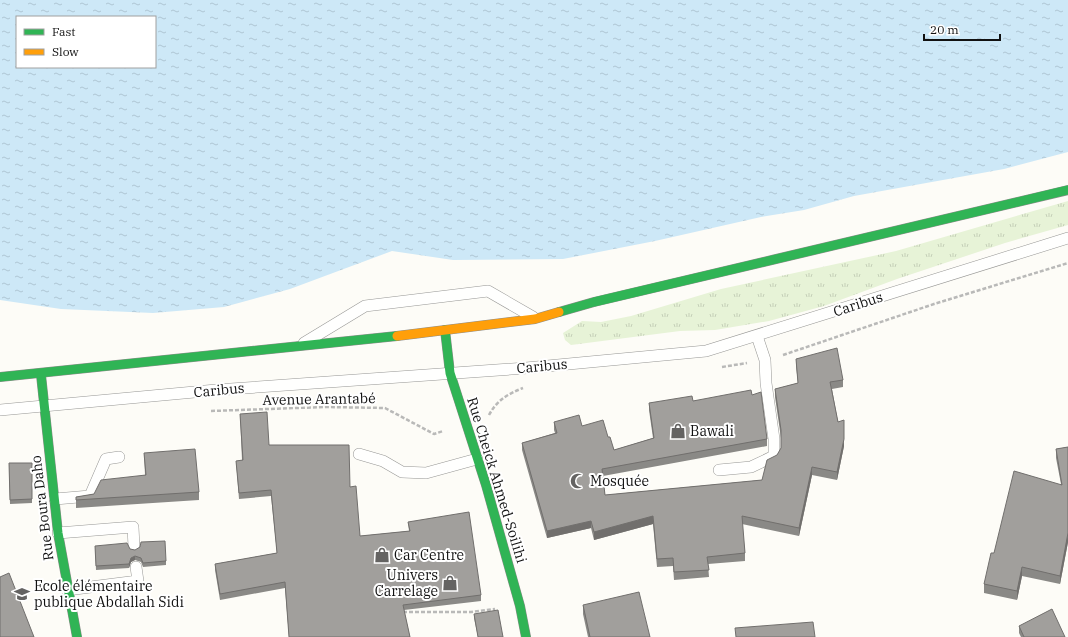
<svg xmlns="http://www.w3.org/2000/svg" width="1068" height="637" viewBox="0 0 1068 637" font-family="'IBM Plex Serif',serif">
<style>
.grass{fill:url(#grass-tufts)}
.water{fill:url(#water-ripples);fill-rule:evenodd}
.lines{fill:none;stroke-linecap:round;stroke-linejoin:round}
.lane-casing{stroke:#979795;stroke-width:12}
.fast-casing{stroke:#8e8d8b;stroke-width:10}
.slow-casing{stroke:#8e8d8b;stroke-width:10}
.path{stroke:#b9b9b8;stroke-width:2.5;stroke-dasharray:4 2;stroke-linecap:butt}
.lane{stroke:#fffffe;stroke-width:11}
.fast{stroke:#30b455;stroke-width:9}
.slow{stroke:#ff9f0a;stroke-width:9}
.wall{fill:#8a8986}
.shaded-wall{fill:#716f6d}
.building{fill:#a19f9c;stroke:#716f6d}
.labels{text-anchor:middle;stroke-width:4;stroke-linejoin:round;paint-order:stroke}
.street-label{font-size:14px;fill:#111;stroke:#fff}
.poi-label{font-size:14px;fill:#111;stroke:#fff;text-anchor:start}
</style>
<defs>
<pattern id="grass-tufts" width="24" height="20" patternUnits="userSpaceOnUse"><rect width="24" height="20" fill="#e7f3d7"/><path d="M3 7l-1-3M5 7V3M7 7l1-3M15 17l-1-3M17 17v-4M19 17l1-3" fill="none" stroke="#c5cfb8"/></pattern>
<pattern id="water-ripples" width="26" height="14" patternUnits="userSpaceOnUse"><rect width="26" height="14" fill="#cde8f7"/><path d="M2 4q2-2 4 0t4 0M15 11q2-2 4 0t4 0" fill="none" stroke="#afc6d3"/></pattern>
</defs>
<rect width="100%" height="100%" fill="#fdfcf7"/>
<polygon class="grass" points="1068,201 1068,225 1005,243 897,279 824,306 769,321 715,330 680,331 571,345 565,340 563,333 582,321 601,322 631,316 721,289 896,251"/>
<path class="water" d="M0,0h1068v152l-64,17 -150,27 -50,14 -43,7 -106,24 -92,18 -110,1 -61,-9 -102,38 -66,18 -71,6 -92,-4 -61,-9zM17,17h138v50h-138z"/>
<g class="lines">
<defs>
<g id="lane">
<polyline points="304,343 365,306 488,291 533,317"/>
<polyline points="0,410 216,390 526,368 706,351 1068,238"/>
<polyline points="359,454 383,461 402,472 426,473 477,459"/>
<polyline points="719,470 751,467 774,456 774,439 766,383 765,360 757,336"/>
<polyline points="55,499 90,496 106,459 119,457"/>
<polyline points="58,533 133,527 134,547"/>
<polyline points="67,590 138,581 136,567"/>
</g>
<g id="fast">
<polyline points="559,312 594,302 1068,190"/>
<polyline points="445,330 450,373 486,485 520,606 526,637"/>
<polyline points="41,375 58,533 77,637"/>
<polyline points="0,377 397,336"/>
</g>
<polyline id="slow" points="397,336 535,319 559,312"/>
</defs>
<use href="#lane" class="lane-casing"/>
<use href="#fast" class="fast-casing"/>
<use href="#slow" class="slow-casing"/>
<g class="path">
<polyline points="783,355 934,304 1068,263"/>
<polyline points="722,367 747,363"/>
<polyline points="211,411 325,407 385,408 434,434 443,431"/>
<path d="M489,415c8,-15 19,-21 34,-27"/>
<polyline points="403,612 471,612 495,609"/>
</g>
<use href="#lane" class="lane"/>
<use href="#fast" class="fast"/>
<use href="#slow" class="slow"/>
</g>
<g class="wall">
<polygon points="796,359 843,380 843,387 832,389 838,422 844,446 837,480 812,475 799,536 742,524 745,553 745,561 708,564 709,577 674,580 673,566 657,567 653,524 594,540 591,528 547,538 522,450 522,443 555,433 554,430 554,422 582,426 608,437 614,450 653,438 649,410 649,403 693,401 752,395 767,439 767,446 603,476 605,495 762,480 781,449 781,438 775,397 775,389 798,383 796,366"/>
<polygon points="240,414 269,445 350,487 360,536 409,531 408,522 481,595 481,601 404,610 410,637 289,637 285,588 220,600 215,570 215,564 277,553 271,496 239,499 236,461 242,460"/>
<polygon points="1068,447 1068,542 1060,584 1022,576 1017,600 984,593 984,584 994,553 1061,484 1056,458 1056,449"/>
<polygon points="144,453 199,492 199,500 76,508 76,497 94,494 145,475"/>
<polygon points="9,463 32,463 32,503 10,504"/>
<polygon points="95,546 130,549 166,561 166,565 143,567 141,562 135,560 131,562 129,568 96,570"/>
<polygon points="583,605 650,637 588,637 583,614"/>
<polygon points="474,614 503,637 478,637 474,618"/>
<polygon points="1019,626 1065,637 1021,637 1019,633"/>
</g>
<g class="shaded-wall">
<polygon points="844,439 844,446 837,480 837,472"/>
<polygon points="812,467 812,475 799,536 799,528"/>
<polygon points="653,516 653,524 594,540 594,532"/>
<polygon points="591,521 591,528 547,538 547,531"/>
<polygon points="1068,533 1068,542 1060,584 1060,576"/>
<polygon points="135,556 135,560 131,562 129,568 129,564 131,558"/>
<polygon points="1022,567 1022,576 1017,600 1017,591"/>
</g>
<g class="building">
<polygon points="837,348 843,380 830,382 838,422 844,420 844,439 837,472 812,467 799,528 742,516 745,553 707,557 709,570 674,572 673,558 657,559 653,516 594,532 591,521 547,531 522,443 557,433 554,422 579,415 582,426 603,420 608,437 610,437 614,450 654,438 649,403 692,396 693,401 751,390 752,395 761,392 767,439 602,469 605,495 762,480 767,460 777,455 781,448 781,430 775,389 798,383 796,359"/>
<polygon points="267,412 269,445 349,445 350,487 356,486 360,536 410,531 408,522 469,512 481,595 403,605 410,637 289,637 285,582 220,594 215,564 277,553 271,490 239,493 236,461 243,460 240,414"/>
<polygon points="1068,447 1068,533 1060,576 1022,567 1017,591 984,584 991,553 994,553 1014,471 1062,485 1056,449"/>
<polygon points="195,449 199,492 76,500 76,497 94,494 101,480 146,475 144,453"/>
<polygon points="9,463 32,463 32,499 10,500"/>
<polygon points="165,541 166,561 143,563 141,558 135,556 131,558 129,564 96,566 95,546 127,543 130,549 135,550 140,547 141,542"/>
<polygon points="9,573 34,637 0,637 0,577"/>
<polygon points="639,592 650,637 590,637 583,605"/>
<polygon points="1052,609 1065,637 1024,637 1019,626"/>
<polygon points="498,610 503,637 478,637 474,614"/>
<polygon points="813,622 815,637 736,637 735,628"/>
</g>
<defs>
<symbol id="shop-bare" viewBox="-9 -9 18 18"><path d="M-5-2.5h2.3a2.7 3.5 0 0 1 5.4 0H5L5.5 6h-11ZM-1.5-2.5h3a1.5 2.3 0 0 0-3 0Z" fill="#646362" stroke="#fff" stroke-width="2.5" paint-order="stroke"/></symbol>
<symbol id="mosque-bare" viewBox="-9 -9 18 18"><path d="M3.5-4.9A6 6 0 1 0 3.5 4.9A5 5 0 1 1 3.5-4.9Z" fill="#646362" stroke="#fff" stroke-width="2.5" paint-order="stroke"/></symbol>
<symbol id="school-bare" viewBox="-9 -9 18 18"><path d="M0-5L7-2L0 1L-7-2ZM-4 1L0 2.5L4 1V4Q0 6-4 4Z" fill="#646362" stroke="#fff" stroke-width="2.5" paint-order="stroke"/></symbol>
</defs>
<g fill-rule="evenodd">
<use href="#shop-bare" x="667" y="420" width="22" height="22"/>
<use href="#mosque-bare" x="567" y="470" width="22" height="22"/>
<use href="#shop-bare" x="371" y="544" width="22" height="22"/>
<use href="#shop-bare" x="439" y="572" width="22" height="22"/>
<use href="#school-bare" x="11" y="583" width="22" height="22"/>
</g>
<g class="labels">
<g class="street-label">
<text transform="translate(858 304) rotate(-18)" y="5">Caribus</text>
<text transform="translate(542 366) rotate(-5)" y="5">Caribus</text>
<text transform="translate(219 390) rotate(-5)" y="5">Caribus</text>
<text transform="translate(319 399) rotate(-1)" y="5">Avenue Arantabé</text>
<text transform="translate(497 480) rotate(73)" y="5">Rue Cheick Ahmed-Soilihi</text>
<text transform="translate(42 508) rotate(-97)" y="5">Rue Boura Daho</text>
</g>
<g class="poi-label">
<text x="690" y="436">Bawali</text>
<text x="590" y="486">Mosquée</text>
<text x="394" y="560">Car Centre</text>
<text x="438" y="580" text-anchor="end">Univers<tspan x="438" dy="16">Carrelage</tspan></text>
<text x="34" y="591">Ecole élémentaire<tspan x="34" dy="16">publique Abdallah Sidi</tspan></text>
</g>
</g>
<rect x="16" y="16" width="140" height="52" fill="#ffffff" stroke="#a0a0a0"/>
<rect x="24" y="29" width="20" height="6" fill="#30b455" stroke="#a0a0a0"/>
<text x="52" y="36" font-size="12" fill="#111111">Fast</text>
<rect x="24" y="49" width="20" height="6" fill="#ff9f0a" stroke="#a0a0a0"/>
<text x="52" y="56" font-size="12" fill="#111111">Slow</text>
<path d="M924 34v6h76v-6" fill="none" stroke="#111111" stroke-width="2"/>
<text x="930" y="34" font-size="12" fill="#111111" stroke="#ffffff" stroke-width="3" paint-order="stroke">20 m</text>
</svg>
